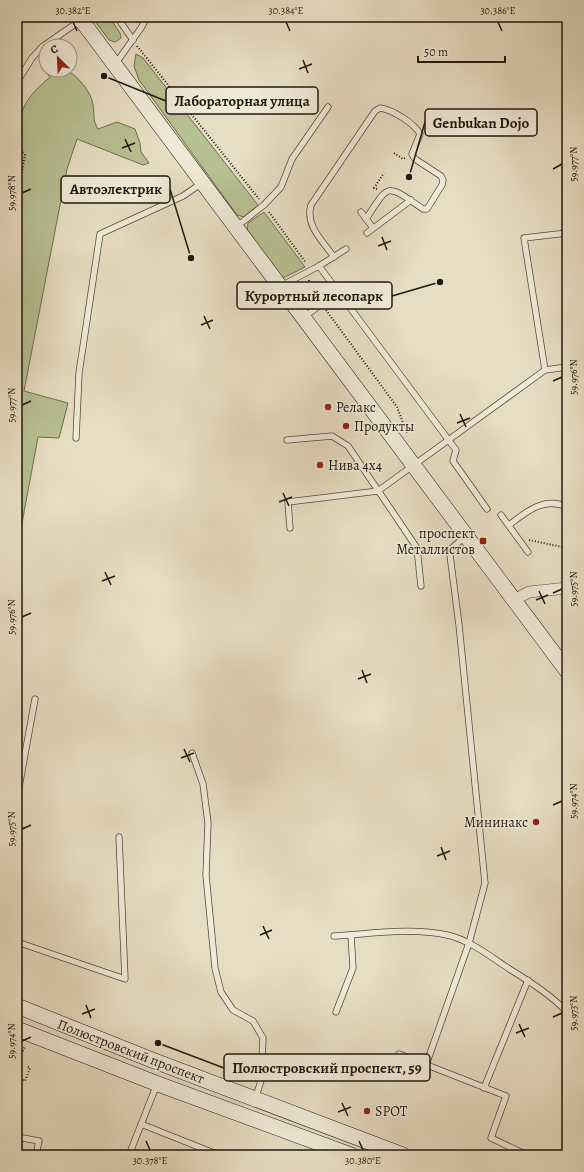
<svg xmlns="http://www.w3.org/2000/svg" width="584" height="1172" viewBox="0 0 584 1172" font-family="Alegreya,serif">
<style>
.green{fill:#b7c092;stroke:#6c6c50}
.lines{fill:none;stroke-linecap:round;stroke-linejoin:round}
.lane-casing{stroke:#52483a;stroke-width:7}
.street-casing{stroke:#52483a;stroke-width:12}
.secondary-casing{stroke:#21170d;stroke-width:16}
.path{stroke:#21170d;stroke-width:2;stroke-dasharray:1 2;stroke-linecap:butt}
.lane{stroke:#efe9d7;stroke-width:5.5}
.street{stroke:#efe9d7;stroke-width:11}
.secondary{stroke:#efe9d7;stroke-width:15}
.ticks{fill:none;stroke:#21170d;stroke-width:1.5}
.poi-dot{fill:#8f2418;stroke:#efe9d7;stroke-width:1.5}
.labels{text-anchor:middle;stroke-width:3;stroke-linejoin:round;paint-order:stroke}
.poi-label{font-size:14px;fill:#21170d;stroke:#efe9d7;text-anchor:start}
.street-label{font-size:14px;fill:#21170d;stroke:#efe9d7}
.leader{fill:none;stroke:#21170d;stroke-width:1.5}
.callout-dot{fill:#21170d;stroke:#efe9d7;stroke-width:1.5}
.callout{fill:#efe9d7;stroke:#21170d;stroke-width:1.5}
.callout-label{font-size:15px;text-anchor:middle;font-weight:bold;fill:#21170d}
.neatline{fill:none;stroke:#21170d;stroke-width:1.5}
.ticks-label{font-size:10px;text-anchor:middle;fill:#21170d}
</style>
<rect width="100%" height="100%" fill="#e7ddc2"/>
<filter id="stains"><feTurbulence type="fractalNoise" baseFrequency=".005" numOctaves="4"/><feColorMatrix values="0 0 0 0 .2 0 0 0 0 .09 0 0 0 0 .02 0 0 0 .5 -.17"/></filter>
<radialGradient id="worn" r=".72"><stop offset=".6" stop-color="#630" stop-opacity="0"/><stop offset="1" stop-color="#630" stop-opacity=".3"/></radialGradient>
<g class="green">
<polygon points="92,17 109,17 120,33 121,38 115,42 109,40"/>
<polygon points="136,54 143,58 258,205 244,217 237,215 139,80 134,66"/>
<path d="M41,58l5,2v10c5,0 14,-2 19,0 12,4 27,23 28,35 2,11 -1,14 5,24l19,-7 18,7 5,14 1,9 8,11 -6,2 -66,-26 -10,30 -43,222 44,12 -9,35 -21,-1 -21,113v-418c4,-27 13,-38 33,-55l-8,-9z"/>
<polygon points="264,212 305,267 281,279 247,232 248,223"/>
</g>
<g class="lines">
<defs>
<g id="lane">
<polyline points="117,17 133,40"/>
<polyline points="116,63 141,28 147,17"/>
<polyline points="17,82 32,58 42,47 81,20"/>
<polyline points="361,212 373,228"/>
<polyline points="236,227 264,205 281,187 292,159 328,107"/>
<polyline points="367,233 411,200"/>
<path d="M334,257c-11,-16 -29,-31 -23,-52l64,-94 5,-3c13,2 34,15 40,26l-8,20 3,5 26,17 2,4 -1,5 -15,24h-4c-37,-25 -33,-27 -57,10"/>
<polyline points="319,266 456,450 453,461 487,509"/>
<polyline points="281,286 319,266 346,249"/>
<polyline points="304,317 338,292"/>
<polyline points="545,370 567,367"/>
<polyline points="76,438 79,373 100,234 183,196 202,183"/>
<polyline points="287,440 332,436 348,446 417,548 421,586"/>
<polyline points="501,515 528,552"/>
<path d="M509,525c17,-13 35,-29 58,-18"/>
<polyline points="290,528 288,502 378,491 545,370 524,238 567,233"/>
<polyline points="567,747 567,749"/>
<polyline points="192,753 203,784 208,823 206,875 215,968 221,992 233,1010 253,1021 263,1038 261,1081 255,1099"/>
<polyline points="17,798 35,699"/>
<path d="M334,936c36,-2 77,-9 113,-1 23,5 44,22 64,35 19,12 40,25 56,42"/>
<polyline points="17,942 125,979 119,837"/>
<polyline points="336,1012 353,968 351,935"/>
<polyline points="399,1054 506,1096 491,1138 527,1155"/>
<polyline points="426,1065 469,943 485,883 459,625 450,555 452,548 466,536"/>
<polyline points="484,1088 528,980"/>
<polyline points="141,1124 219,1155"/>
<polyline points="17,1137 39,1141 36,1155"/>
<polyline points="129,1155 157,1084"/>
</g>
<polyline id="street" points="514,600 529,592 567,588"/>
<g id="secondary">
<polyline points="79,17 567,671"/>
<polyline points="17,1006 152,1060 403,1155"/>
<polyline points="17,1029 158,1084 351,1155"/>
</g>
</defs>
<use href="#lane" class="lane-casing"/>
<use href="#street" class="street-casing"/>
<use href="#secondary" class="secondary-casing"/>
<g class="path">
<polyline points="137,46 259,199"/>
<polyline points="17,145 25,155 17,198"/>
<polyline points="394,153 403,159 405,158"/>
<polyline points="377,189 374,188 384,173"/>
<polyline points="269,212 306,263"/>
<polyline points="309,280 308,285 318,298"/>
<polyline points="326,310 397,407 407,433"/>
<polyline points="529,540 567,548"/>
<polyline points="17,1065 25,1046"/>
<polyline points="17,1078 25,1081 30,1068 27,1066"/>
</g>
<use href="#lane" class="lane"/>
<use href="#street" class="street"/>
<use href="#secondary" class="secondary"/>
</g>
<path class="ticks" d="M73,22l4,9M286,22l4,9M498,22l4,9M303,60l5,13M299,69l13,-5M125,139l6,13M122,148l13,-5M553,169l9,-5M22,193l9,-4M382,237l5,13M378,246l13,-5M204,316l6,13M201,325l12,-5M553,381l9,-4M22,405l9,-4M460,414l6,13M457,423l13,-5M283,493l6,13M279,502l13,-5M105,572l6,13M102,581l13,-5M539,591l6,13M553,593l9,-4M536,600l12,-5M22,617l9,-4M362,670l5,13M358,679l13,-5M184,749l6,13M181,758l13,-5M553,805l9,-4M22,829l9,-4M441,847l5,13M437,856l13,-5M263,926l6,13M260,935l12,-5M86,1005l5,13M82,1014l13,-5M553,1017l9,-4M519,1024l6,13M516,1033l13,-5M22,1041l9,-4M342,1103l6,13M338,1112l13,-5M146,1141l4,9M359,1141l4,9"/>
<g class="poi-dot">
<circle cx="328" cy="407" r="4"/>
<circle cx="346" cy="426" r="4"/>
<circle cx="320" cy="465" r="4"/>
<rect x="479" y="537" width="8" height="8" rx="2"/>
<circle cx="536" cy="822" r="4"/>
<circle cx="367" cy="1111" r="4"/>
</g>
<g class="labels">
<g class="poi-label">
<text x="336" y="412">Релакс</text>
<text x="354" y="431">Продукты</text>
<text x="328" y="470">Нива 4х4</text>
<text x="475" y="538" text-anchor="end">проспект<tspan x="475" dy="16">Металлистов</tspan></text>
<text x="528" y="827" text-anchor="end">Мининакс</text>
<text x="375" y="1116">SPOT</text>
</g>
<g class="street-label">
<text transform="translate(131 1051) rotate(21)" y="5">Полюстровский проспект</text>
</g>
</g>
<path class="leader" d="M104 76L166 101M409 177L425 122M191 258L170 189M440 282L392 296M158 1043L224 1068"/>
<g class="callout-dot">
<circle cx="104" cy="76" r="4"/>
<circle cx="409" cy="177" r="4"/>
<circle cx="191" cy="258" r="4"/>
<circle cx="440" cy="282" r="4"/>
<circle cx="158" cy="1043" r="4"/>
</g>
<g class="callout">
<rect x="166" y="87" width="152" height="27" rx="4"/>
<rect x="425" y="109" width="112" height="27" rx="4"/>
<rect x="61" y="176" width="109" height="27" rx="4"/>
<rect x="237" y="282" width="155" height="27" rx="4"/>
<rect x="224" y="1054" width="206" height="27" rx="4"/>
</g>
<g class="callout-label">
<text x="242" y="106">Лабораторная улица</text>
<text x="481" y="128">Genbukan Dojo</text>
<text x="116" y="194">Автоэлектрик</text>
<text x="314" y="301">Курортный лесопарк</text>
<text x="327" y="1073">Полюстровский проспект, 59</text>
</g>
<rect width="584" height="1172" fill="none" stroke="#e7ddc2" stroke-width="44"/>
<g transform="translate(58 58) rotate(336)"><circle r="19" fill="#efe9d7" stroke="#9d9586"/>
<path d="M0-3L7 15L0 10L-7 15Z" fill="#8f2418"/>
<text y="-6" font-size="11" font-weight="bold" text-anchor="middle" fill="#21170d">С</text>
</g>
<path d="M418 56v6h87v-6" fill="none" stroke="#21170d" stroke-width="2"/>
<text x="424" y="56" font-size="12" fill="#21170d" stroke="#efe9d7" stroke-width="3" paint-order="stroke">50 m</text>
<rect x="22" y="22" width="540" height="1128" class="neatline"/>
<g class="ticks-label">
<text x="73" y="14">30.382°E</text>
<text x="286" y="14">30.384°E</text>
<text x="498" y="14">30.386°E</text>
<text transform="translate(573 164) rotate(-90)" y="4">59.977°N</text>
<text transform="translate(11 193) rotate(-90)" y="4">59.978°N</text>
<text transform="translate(573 377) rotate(-90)" y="4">59.976°N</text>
<text transform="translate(11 405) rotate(-90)" y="4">59.977°N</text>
<text transform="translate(573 589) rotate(-90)" y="4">59.975°N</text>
<text transform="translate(11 617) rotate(-90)" y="4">59.976°N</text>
<text transform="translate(573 801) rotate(-90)" y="4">59.974°N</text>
<text transform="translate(11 829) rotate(-90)" y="4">59.975°N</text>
<text transform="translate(573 1013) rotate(-90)" y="4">59.973°N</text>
<text transform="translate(11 1041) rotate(-90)" y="4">59.974°N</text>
<text x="150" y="1164">30.378°E</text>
<text x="363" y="1164">30.380°E</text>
</g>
<rect width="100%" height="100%" filter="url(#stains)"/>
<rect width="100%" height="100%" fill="url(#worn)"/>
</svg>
